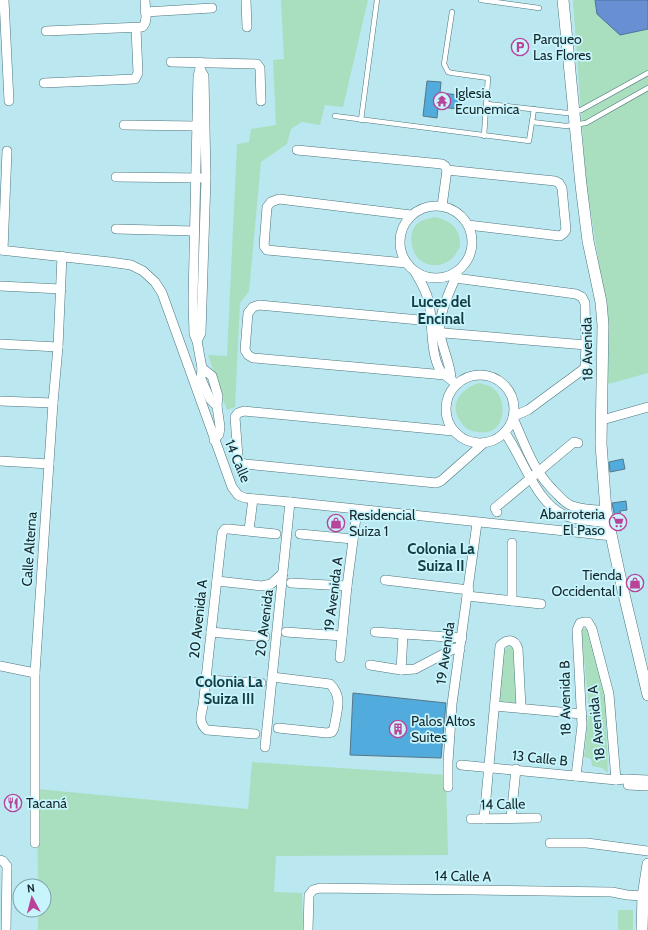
<svg xmlns="http://www.w3.org/2000/svg" width="648" height="930" viewBox="0 0 648 930" font-family="Cabin,sans-serif">
<style>
.green{fill:#a9dfbe}
.water{fill:#698fd3;stroke:#5070a1}
.building{fill:#52abdd;stroke:#567689}
.lines{fill:none;stroke-linecap:round;stroke-linejoin:round}
.service-casing{stroke:#4c767d;stroke-width:5.5}
.minor-casing{stroke:#4c767d;stroke-width:10}
.tertiary-casing{stroke:#4c767d;stroke-width:12}
.service{stroke:#fff;stroke-width:4.5}
.minor{stroke:#fff;stroke-width:9}
.tertiary{stroke:#fff;stroke-width:11}
.labels{text-anchor:middle;stroke-width:3.5;stroke-linejoin:round;paint-order:stroke}
.poi-label{font-size:14px;fill:#16282b;stroke:#c8f5fd;text-anchor:start}
.street-label{font-size:14px;fill:#16282b;stroke:#c8f5fd}
.neighbourhood-label{font-size:15px;font-weight:bold;fill:#123d44;stroke:#c8f5fd}
</style>
<rect width="100%" height="100%" fill="#bbe7f0"/>
<g class="green">
<polygon points="281,0 368,0 343,107 325,105 320,125 302,122 291,129 287,144 261,162 249,291 240,303 235,407 227,410 208,355 227,356 237,144 249,142 251,129 276,125 273,60 284,59"/>
<polygon points="573,0 648,0 648,373 608,384 609,325 586,183"/>
<path d="M434,217c13,2 25,9 26,24 0,4 0,7 -2,9 -7,15 -25,20 -38,10 -10,-8 -12,-28 -3,-36 4,-4 11,-5 17,-7z"/>
<path d="M479,383c4,1 9,2 12,4 15,8 16,37 0,44 -4,2 -9,1 -13,1 -8,0 -15,-5 -19,-13 -10,-17 4,-31 20,-36z"/>
<polygon points="581,629 589,629 605,697 608,773 602,768 592,766 591,759 584,757 589,709"/>
<polygon points="509,646 513,648 516,703 500,701 503,652"/>
<polygon points="252,762 446,775 448,855 276,856 274,892 302,893 303,930 38,930 38,910 44,910 44,886 38,886 37,789 248,809"/>
<rect x="618" y="910" width="15" height="20"/>
</g>
<polygon class="water" points="595,0 648,0 648,29 620,35 597,14"/>
<g class="building">
<polygon points="427,81 441,82 440,93 460,95 459,109 438,107 437,118 423,116"/>
<polygon points="623,459 625,469 610,472 609,462"/>
<polygon points="626,501 627,510 620,511 623,527 617,528 612,503"/>
<polygon points="638,578 640,586 631,588 629,580"/>
<polygon points="353,693 446,703 441,758 350,755"/>
</g>
<g class="lines">
<defs>
<g id="service">
<polyline points="481,0 539,8"/>
<polyline points="452,12 444,64 448,72 452,73 488,78 484,136"/>
<polyline points="487,104 567,113 581,110 648,73"/>
<polyline points="335,116 529,141 534,109"/>
<polyline points="361,120 377,0"/>
<polyline points="532,122 566,126 586,123 648,88"/>
</g>
<g id="minor">
<polyline points="4,0 9,101"/>
<polyline points="246,0 247,27"/>
<polyline points="145,12 212,8"/>
<path d="M46,31l96,-4c7,-5 3,-19 3,-27"/>
<polyline points="171,62 257,64 260,68 261,101"/>
<polyline points="200,62 200,69 198,76 193,300 194,334 197,341 202,368 201,379 210,399 217,406"/>
<polyline points="44,83 135,79 138,73 136,28"/>
<polyline points="124,125 197,126"/>
<polyline points="297,150 442,164 445,166 447,170 442,206"/>
<polyline points="447,170 555,181 559,183 562,188 566,230 564,233 560,236 468,225"/>
<polyline points="116,177 202,178"/>
<circle cx="436" cy="242" r="36"/>
<polyline points="116,229 194,231"/>
<polyline points="0,250 110,262 131,265 143,271 155,282 162,293 232,487 238,495 245,498 290,502 612,536"/>
<polyline points="3,250 7,151"/>
<polyline points="406,263 267,250 264,246 267,207 271,202 279,199 411,215"/>
<path d="M415,272c6,10 12,20 14,31 4,20 1,49 11,67 4,6 11,8 15,14"/>
<polyline points="455,278 576,294 582,297 585,303 586,345 585,368 528,410 514,416"/>
<polyline points="0,286 61,289"/>
<polyline points="441,322 259,305 253,307 248,313 245,350 248,355 253,358 445,375"/>
<polyline points="432,332 586,345"/>
<polyline points="197,341 201,333 206,178 204,76 200,69"/>
<polyline points="0,344 58,347"/>
<polyline points="202,368 212,376 218,396 217,406 220,427 219,434 214,440"/>
<circle cx="480" cy="409" r="34"/>
<path d="M451,378c-1,-16 -9,-30 -11,-45 -2,-19 10,-42 17,-59"/>
<polyline points="0,401 53,403"/>
<path d="M513,418c13,29 20,53 43,75 4,4 8,9 14,12 10,5 25,4 36,6"/>
<polyline points="602,420 648,407"/>
<polyline points="453,431 244,411 238,413 235,417 238,457 240,462 245,464 436,483 441,481 484,443"/>
<path d="M505,433c19,26 32,76 67,85 11,3 25,3 36,5"/>
<polyline points="0,461 49,464"/>
<polyline points="497,512 495,508 574,442 578,443"/>
<polyline points="249,530 253,499"/>
<polyline points="300,534 353,539"/>
<polyline points="512,543 512,601"/>
<polyline points="385,580 469,590"/>
<polyline points="217,581 262,586 271,584 283,573"/>
<polyline points="291,583 347,586"/>
<polyline points="467,596 541,604"/>
<polyline points="211,632 265,637"/>
<polyline points="286,632 342,636"/>
<polyline points="375,632 462,638"/>
<polyline points="340,658 347,586 357,510"/>
<polyline points="370,665 401,670 415,669 455,648 460,649"/>
<polyline points="0,666 35,673"/>
<polyline points="401,670 403,635"/>
<path d="M272,677l58,7c13,13 7,26 4,44l-2,4 -5,1 -49,-5"/>
<polyline points="206,680 261,683"/>
<polyline points="495,706 582,714"/>
<path d="M255,734l-48,-4c-9,-7 -6,-15 -4,-24l19,-173 3,-4h4l47,5"/>
<polyline points="265,747 290,502"/>
<polyline points="461,765 616,780 625,779 648,780"/>
<polyline points="576,776 582,725 577,630 580,623 584,622 588,622 592,629 609,694 616,780"/>
<polyline points="628,785 648,786"/>
<polyline points="448,787 448,762 452,704 477,523"/>
<polyline points="511,818 516,769"/>
<polyline points="471,819 537,818"/>
<path d="M484,819l16,-173c7,-8 15,-7 18,3l3,59"/>
<polyline points="35,843 35,673 53,403 58,347 62,256"/>
<polyline points="550,843 587,843 648,851"/>
<polyline points="0,860 3,861 7,866 6,930"/>
<polyline points="308,930 309,895 313,890 320,888 612,892 627,895 643,896"/>
</g>
<g id="tertiary">
<polyline points="563,0 581,185 588,241 601,302 603,325 601,444 606,511 622,586 648,695"/>
<polyline points="642,930 643,896 648,864"/>
</g>
</defs>
<use href="#service" class="service-casing"/>
<use href="#minor" class="minor-casing"/>
<use href="#tertiary" class="tertiary-casing"/>
<use href="#service" class="service"/>
<use href="#minor" class="minor"/>
<use href="#tertiary" class="tertiary"/>
</g>
<defs>
<symbol id="parking-ring" viewBox="-11 -11 22 22"><circle r="9.5" fill="#c8f5fd" stroke="#b94399" stroke-width="1.5"/><path d="M-3.5-5.5H1a3.5 3.5 0 0 1 0 7H-1V5.5H-3.5ZM-1-3.4V-.6H.8a1.4 1.4 0 0 0 0-2.8Z" fill="#b94399"/></symbol>
<symbol id="temple-ring" viewBox="-11 -11 22 22"><circle r="9.5" fill="#c8f5fd" stroke="#b94399" stroke-width="1.5"/><path d="M0-6L5-2H3V0L6.5 2.5H4V6H1.5V3h-3V6H-4V2.5H-6.5L-3 0V-2H-5Z" fill="#b94399"/></symbol>
<symbol id="supermarket-ring" viewBox="-11 -11 22 22"><circle r="9.5" fill="#c8f5fd" stroke="#b94399" stroke-width="1.5"/><path d="M-6-5.5h2.5l.6 2H6L4.5 2H-2.5L-4.4-4H-6ZM-1.5 3.2a1.3 1.3 0 1 0 .1 0ZM3 3.2a1.3 1.3 0 1 0 .1 0Z" fill="#b94399"/></symbol>
<symbol id="shop-ring" viewBox="-11 -11 22 22"><circle r="9.5" fill="#c8f5fd" stroke="#b94399" stroke-width="1.5"/><path d="M-5-2.5h2.3a2.7 3.5 0 0 1 5.4 0H5L5.5 6h-11ZM-1.5-2.5h3a1.5 2.3 0 0 0-3 0Z" fill="#b94399"/></symbol>
<symbol id="building-ring" viewBox="-11 -11 22 22"><circle r="9.5" fill="#c8f5fd" stroke="#b94399" stroke-width="1.5"/><path d="M-4-6H4V6H1V3H-1V6H-4ZM-2.5-4.3h1.7v1.8h-1.7ZM.8-4.3h1.7v1.8H.8ZM-2.5-1h1.7V.8h-1.7ZM.8-1h1.7V.8H.8Z" fill="#b94399"/></symbol>
<symbol id="restaurant-ring" viewBox="-11 -11 22 22"><circle r="9.5" fill="#c8f5fd" stroke="#b94399" stroke-width="1.5"/><path d="M-5-6h1v4h1v-4h1v4h1v-4h1v5L-1.5 .5V6h-2V.5L-5-1ZM5-6V6H3V1.5H1.5Q1.5-4 5-6Z" fill="#b94399"/></symbol>
</defs>
<g fill-rule="evenodd">
<use href="#parking-ring" x="510" y="37" width="20" height="20"/>
<use href="#temple-ring" x="432" y="91" width="20" height="20"/>
<use href="#supermarket-ring" x="608" y="512" width="20" height="20"/>
<use href="#shop-ring" x="326" y="513" width="20" height="20"/>
<use href="#shop-ring" x="625" y="573" width="20" height="20"/>
<use href="#building-ring" x="388" y="719" width="20" height="20"/>
<use href="#restaurant-ring" x="3" y="793" width="20" height="20"/>
</g>
<g class="labels">
<g class="poi-label">
<text x="533" y="44">Parqueo<tspan x="533" dy="16">Las Flores</tspan></text>
<text x="455" y="98">Iglesia<tspan x="455" dy="16">Ecunemica</tspan></text>
<text x="605" y="519" text-anchor="end">Abarroteria<tspan x="605" dy="16">El Paso</tspan></text>
<text x="349" y="520">Residencial<tspan x="349" dy="16">Suiza 1</tspan></text>
<text x="622" y="580" text-anchor="end">Tienda<tspan x="622" dy="16">Occidental I</tspan></text>
<text x="411" y="726">Palos Altos<tspan x="411" dy="16">Suites</tspan></text>
<text x="26" y="808">Tacaná</text>
</g>
<g class="street-label">
<text transform="translate(587 349) rotate(-91)" y="5">18 Avenida</text>
<text transform="translate(238 461) rotate(67)" y="5">14 Calle</text>
<text transform="translate(29 549) rotate(-86)" y="5">Calle Alterna</text>
<text transform="translate(333 594) rotate(-83)" y="5">19 Avenida A</text>
<text transform="translate(198 619) rotate(-84)" y="5">20 Avenida A</text>
<text transform="translate(264 623) rotate(-83)" y="5">20 Avenida</text>
<text transform="translate(445 653) rotate(-82)" y="5">19 Avenida</text>
<text transform="translate(565 698) rotate(-91)" y="5">18 Avenida B</text>
<text transform="translate(596 723) rotate(-96)" y="5">18 Avenida A</text>
<text transform="translate(540 758) rotate(6)" y="5">13 Calle B</text>
<text transform="translate(503 804) rotate(-1)" y="5">14 Calle</text>
<text transform="translate(463 876) rotate(1)" y="5">14 Calle A</text>
</g>
<g class="neighbourhood-label">
<text x="441" y="307">Luces del<tspan x="441" dy="17">Encinal</tspan></text>
<text x="441" y="554">Colonia La<tspan x="441" dy="17">Suiza II</tspan></text>
<text x="229" y="687">Colonia La<tspan x="229" dy="17">Suiza III</tspan></text>
</g>
</g>
<g transform="translate(32 898) rotate(353)"><circle r="19" fill="#c8f5fd" stroke="#81a3a9"/>
<path d="M0-3L7 15L0 10L-7 15Z" fill="#b94399"/>
<text y="-6" font-size="11" font-weight="bold" text-anchor="middle" fill="#16282b">N</text>
</g>
</svg>
